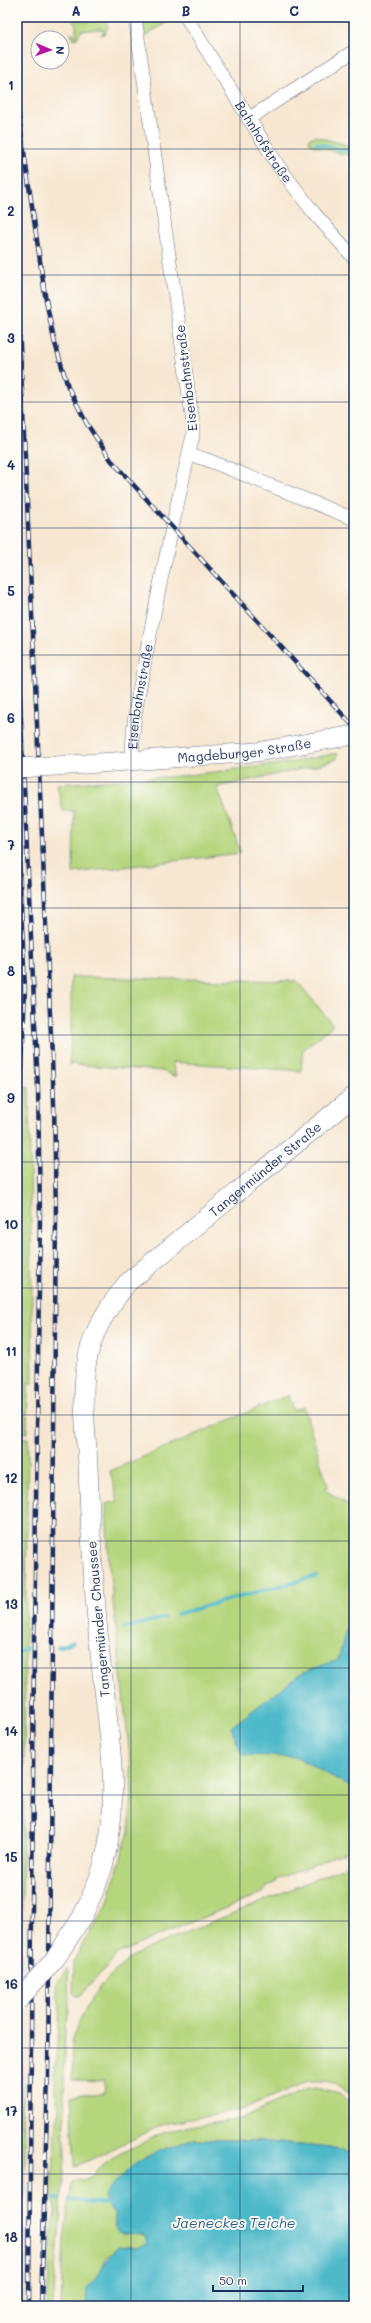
<svg xmlns="http://www.w3.org/2000/svg" width="371" height="2323" viewBox="0 0 371 2323" font-family="Mali,sans-serif">
<style>
.green{fill:#b6d67e;stroke:#68826e}
.forest{fill:#90b76d;stroke:#567366}
.water{fill:#4db9c9;stroke:#347494}
.lines{fill:none;stroke-linecap:round;stroke-linejoin:round}
.stream{stroke:#4db9c9;stroke-width:3.5}
.street-casing{stroke:#686f86;stroke-width:14}
.secondary-casing{stroke:#686f86;stroke-width:20}
.street{stroke:#fff;stroke-width:13}
.secondary{stroke:#fff;stroke-width:19}
.rail-casing{stroke:#1b2f5e;stroke-width:4.5}
.rail{stroke:#fdfcf7;stroke-width:3;stroke-dasharray:9;stroke-linecap:butt}
.secondary-bridge-casing{stroke:#686f86;stroke-width:20;stroke-linecap:butt}
.secondary-bridge{stroke:#fff;stroke-width:19}
.grid{fill:none;stroke:#1b2f5e;stroke-width:1;stroke-opacity:0.55}
.labels{text-anchor:middle;stroke-width:4;stroke-linejoin:round;paint-order:stroke}
.street-label{font-size:13px;fill:#1b2f5e;stroke:#fdfcf7}
.water-label{font-size:14px;font-style:italic;fill:#2c5f83;stroke:#fdfcf7}
.neatline{fill:none;stroke:#1b2f5e;stroke-width:1.5}
.grid-label{font-size:13px;text-anchor:middle;font-weight:bold;fill:#1b2f5e}
</style>
<rect width="100%" height="100%" fill="#fdfcf7"/>
<filter id="ink" filterUnits="userSpaceOnUse"><feTurbulence type="fractalNoise" baseFrequency=".025" numOctaves="2"/><feDisplacementMap in="SourceGraphic" scale="8" xChannelSelector="R" yChannelSelector="G"/><feConvolveMatrix kernelMatrix="1 2 1 2 8 2 1 2 1" color-interpolation-filters="sRGB"/></filter>
<filter id="wash" filterUnits="userSpaceOnUse"><feTurbulence type="fractalNoise" baseFrequency=".012" numOctaves="4" result="noise"/><feDisplacementMap in="SourceGraphic" scale="16" xChannelSelector="R" yChannelSelector="G"/><feGaussianBlur stdDeviation="0.9" result="paint"/><feColorMatrix in="noise" values="0 0 0 0 0 0 0 0 0 0 0 0 0 0 0 0 0 1.4 0 .05"/><feComposite in="paint" operator="in"/></filter>
<g filter="url(#wash)">
<rect width="100%" height="100%" fill="#f7e7d1"/>
<g class="green">
<path d="M70,17l16,5 17,-5 4,4 1,7 -4,6 -3,1 3,-5c-7,-3 -14,2 -22,0l-5,8 -4,1 -2,-7 5,4v-11z"/>
<polygon points="142,17 163,17 166,23 145,36"/>
<polygon points="315,136 354,147 354,157 314,146 309,142 310,138"/>
<polygon points="337,753 337,759 316,766 217,787 241,853 73,873 74,811 63,811 57,784 180,776 287,763"/>
<polygon points="71,977 297,981 333,1025 303,1050 301,1071 172,1062 176,1077 162,1071 69,1064 71,1038"/>
<polygon points="24,1088 29,1088 33,1384 28,1384 27,1433 17,1432 17,1136"/>
<polygon points="288,1395 293,1411 304,1407 328,1487 324,1489 354,1509 354,1848 276,1880 277,1882 267,1887 263,1893 157,1936 118,1954 80,1996 76,1996 73,1993 74,1960 107,1905 129,1831 132,1798 131,1767 109,1565 106,1504 118,1501 110,1471"/>
<polygon points="17,1437 28,1438 21,1967 17,1972"/>
<path d="M354,1863v234l-18,-13 -9,-3h-19l-67,29 -77,14 -89,43 -4,-71 33,-3 1,-12 -33,-1c0,-13 -2,-29 1,-41 9,-35 38,-70 69,-88z"/>
<polygon points="68,1968 69,2012 65,2026 64,2056 65,2160 53,2306 47,2306 51,2235 56,2208 52,2194 55,2133 59,2108 55,2092 55,2065 57,2059 60,2006 57,1997 56,1982"/>
<polygon points="19,2020 22,2028 22,2101 20,2108 25,2134 25,2192 21,2205 21,2219 17,2214 17,2022"/>
<path d="M316,2087l23,6 15,12v52l-13,-8 -81,-8 -65,-2 -41,15 -46,53 6,5 1,15c13,8 20,3 30,9l2,8 -10,3 -9,-2 -21,11 -9,22 -10,10 -2,18h-25l3,-67 8,-56 5,-4 6,1 8,-3 5,-7 16,-12 54,-27 74,-12 67,-31z"/>
</g>
<polygon class="forest" points="17,2214 25,2233 22,2306 17,2306"/>
<g class="water">
<polygon points="354,1616 354,1789 297,1757 242,1755 231,1727 303,1672 338,1660 348,1622"/>
<path d="M195,2139l65,2 81,8 13,8v149h-268l1,-18c13,-13 18,-29 31,-42l19,1 10,-3 -2,-8 -4,-2 -22,-1 -4,-6 -1,-15 -6,-5 -4,-10c24,-36 51,-46 91,-58z"/>
</g>
<g class="lines">
<g class="stream">
<polyline points="316,143 354,153"/>
<polyline points="177,1614 316,1576"/>
<polyline points="124,1628 164,1618"/>
<polyline points="58,1647 73,1642"/>
<polyline points="17,1654 27,1648"/>
<polyline points="17,2195 21,2196"/>
<polyline points="54,2198 60,2198"/>
<polyline points="70,2200 111,2204"/>
</g>
</g>
</g>
<g filter="url(#ink)">
<g class="lines">
<defs>
<g id="street">
<path id="s1" d="M186,17l93,150 35,46 40,45"/>
<polyline points="248,119 354,51"/>
<polyline points="189,455 205,459 354,519"/>
<path id="s2" d="M133,761c-3,-35 7,-72 13,-106 14,-73 30,-147 47,-220v-12l-58,-406"/>
</g>
<g id="secondary">
<path id="s3" d="M56,766l201,-14 97,-17"/>
<path id="s4" d="M82,1917c8,-17 16,-34 21,-51 20,-70 4,-142 -3,-212 -6,-62 -10,-126 -12,-189 -2,-37 -9,-80 2,-117 7,-25 22,-45 37,-65l227,-187"/>
</g>
</defs>
<use href="#street" class="street-casing"/>
<use href="#secondary" class="secondary-casing"/>
<use href="#street" class="street"/>
<use href="#secondary" class="secondary"/>
<defs>
<g id="rail">
<polyline points="17,104 45,295 54,340 68,387 87,424 111,460 140,492 354,727"/>
<polyline points="17,279 54,1103 56,1217 48,2075 41,2306"/>
<polyline points="17,635 38,1088 40,1215 34,1645 29,2306"/>
<polyline points="17,822 25,988 22,1067 17,1112"/>
</g>
</defs>
<use href="#rail" class="rail-casing"/>
<use href="#rail" class="rail"/>
<defs>
<g id="secondary-bridge">
<polyline points="17,768 56,766"/>
<polyline points="17,2001 55,1959 82,1917"/>
</g>
</defs>
<use href="#secondary-bridge" class="secondary-bridge-casing"/>
<use href="#secondary-bridge" class="secondary-bridge"/>
</g>
</g>
<path class="grid" d="M131,17v2289M240,17v2289M17,149h337M17,275h337M17,402h337M17,528h337M17,655h337M17,782h337M17,908h337M17,1035h337M17,1162h337M17,1288h337M17,1415h337M17,1541h337M17,1668h337M17,1795h337M17,1921h337M17,2048h337M17,2174h337"/>
<g class="labels">
<g class="street-label">
<text dy="5" stroke="none"><textPath href="#s1" startOffset="147">Bahnhofstraße</textPath></text>
<text transform="translate(186 378) rotate(-97)" y="5">Eisenbahnstraße</text>
<text dy="5" stroke="none"><textPath href="#s2" startOffset="65">Eisenbahnstraße</textPath></text>
<text dy="5" stroke="none"><textPath href="#s3" startOffset="189">Magdeburger Straße</textPath></text>
<text dy="5" stroke="none"><textPath href="#s4" startOffset="830">Tangermünder Straße</textPath></text>
<text transform="translate(98 1619) rotate(-95)" y="5">Tangermünder Chaussee</text>
</g>
<g class="water-label">
<text x="234" y="2228">Jaeneckes Teiche</text>
</g>
</g>
<rect width="371" height="2323" fill="none" stroke="#fdfcf7" stroke-width="44"/>
<g transform="translate(50 50) rotate(92)"><circle r="19" fill="#fdfcf7" stroke="#a3aaba"/>
<path d="M0-3L7 15L0 10L-7 15Z" fill="#b5179e"/>
<text y="-6" font-size="11" font-weight="bold" text-anchor="middle" fill="#1b2f5e">N</text>
</g>
<path d="M213 2285v6h90v-6" fill="none" stroke="#1b2f5e" stroke-width="2"/>
<text x="219" y="2285" font-size="12" fill="#1b2f5e" stroke="#fdfcf7" stroke-width="3" paint-order="stroke">50 m</text>
<rect x="22" y="22" width="327" height="2279" class="neatline"/>
<g class="grid-label">
<text x="76" y="16">A</text>
<text x="186" y="16">B</text>
<text x="294" y="16">C</text>
<text x="11" y="90">1</text>
<text x="11" y="216">2</text>
<text x="11" y="343">3</text>
<text x="11" y="470">4</text>
<text x="11" y="596">5</text>
<text x="11" y="723">6</text>
<text x="11" y="850">7</text>
<text x="11" y="976">8</text>
<text x="11" y="1103">9</text>
<text x="11" y="1229">10</text>
<text x="11" y="1356">11</text>
<text x="11" y="1483">12</text>
<text x="11" y="1609">13</text>
<text x="11" y="1736">14</text>
<text x="11" y="1862">15</text>
<text x="11" y="1989">16</text>
<text x="11" y="2116">17</text>
<text x="11" y="2242">18</text>
</g>
</svg>
